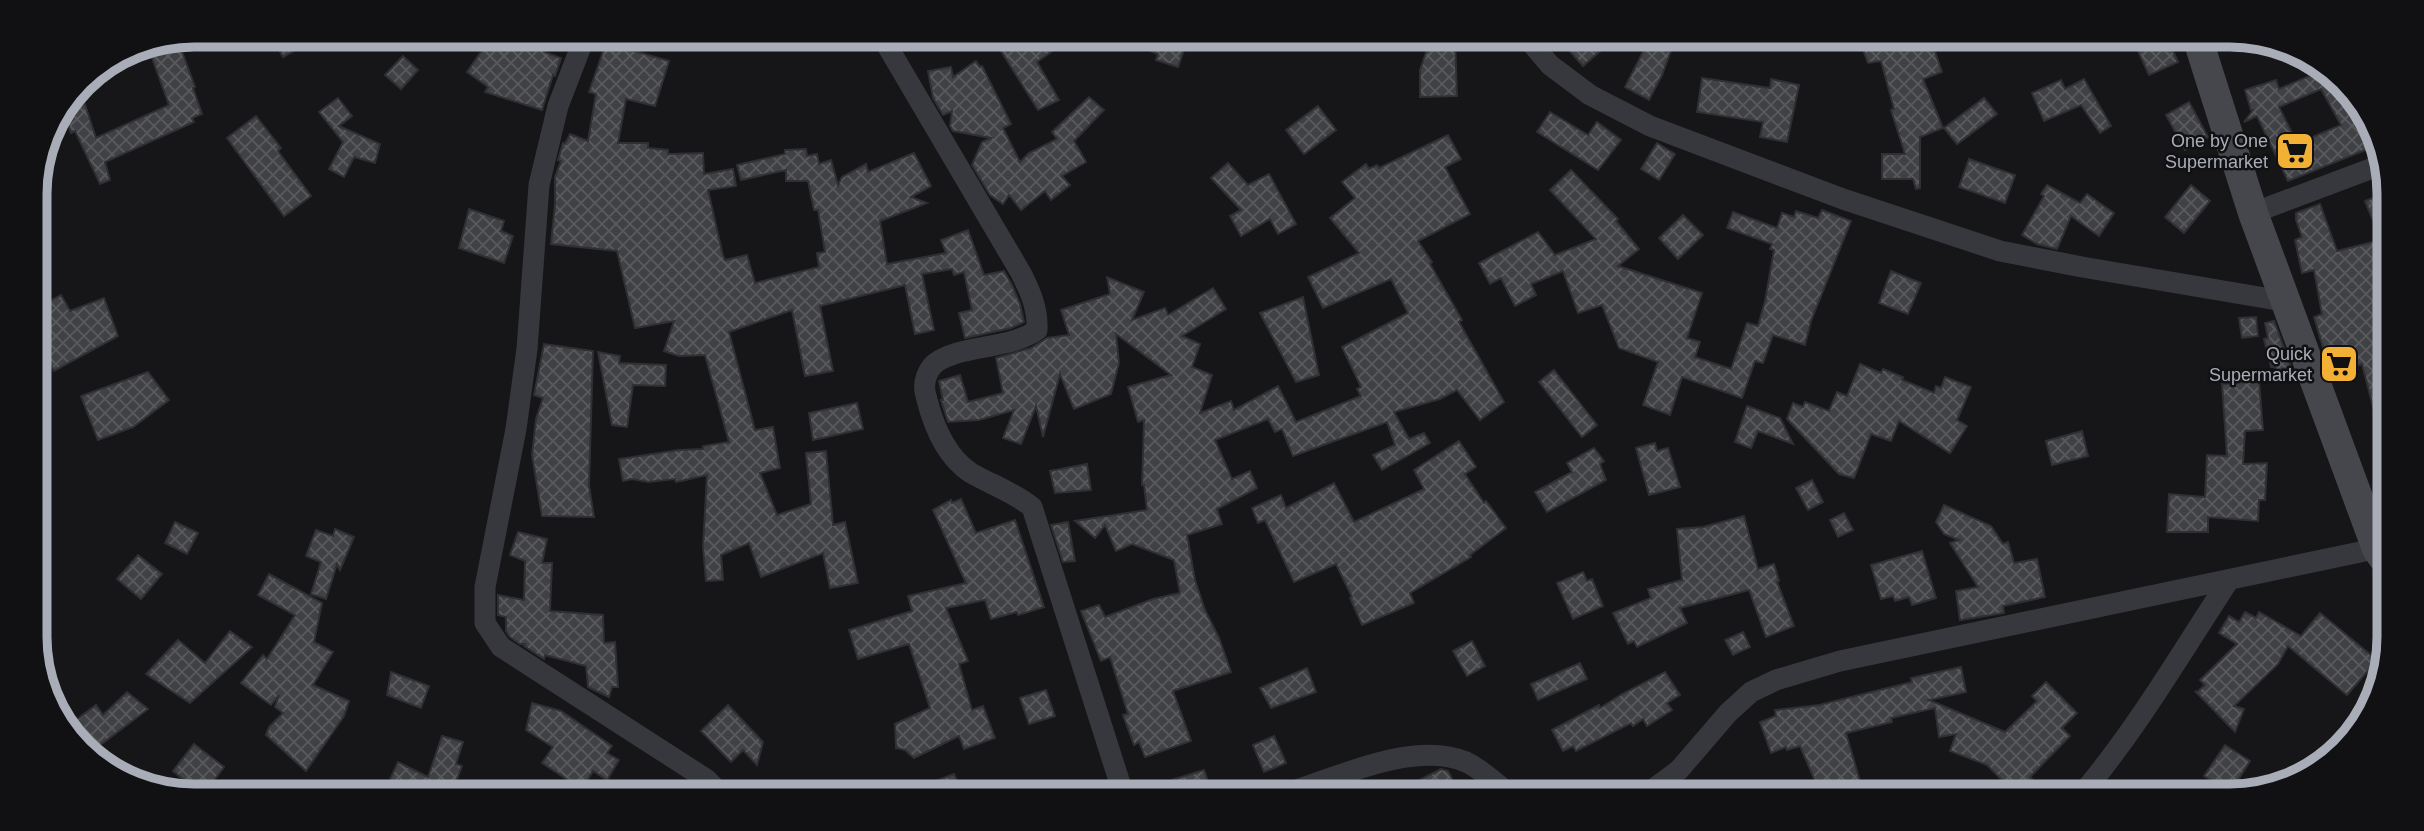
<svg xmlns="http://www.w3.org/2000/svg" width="2424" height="831" viewBox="0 0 2424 831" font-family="Helvetica,sans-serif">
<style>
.building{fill:url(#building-cross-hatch);stroke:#303034;stroke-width:2;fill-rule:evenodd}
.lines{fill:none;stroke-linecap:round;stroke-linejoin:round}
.street{stroke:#37383d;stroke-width:21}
.secondary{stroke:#45474d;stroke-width:30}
.labels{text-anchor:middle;stroke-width:5;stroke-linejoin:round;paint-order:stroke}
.poi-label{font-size:18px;fill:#a8adb8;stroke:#111113;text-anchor:end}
.rim{fill:none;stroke:#a8adb8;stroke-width:9}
</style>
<defs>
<pattern id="building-cross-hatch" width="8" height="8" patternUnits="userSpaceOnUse" patternTransform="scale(1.75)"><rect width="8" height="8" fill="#404145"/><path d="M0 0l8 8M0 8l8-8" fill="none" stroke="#595a5e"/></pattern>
</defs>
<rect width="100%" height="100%" fill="#161618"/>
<g class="building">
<polygon points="271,35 321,35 283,57"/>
<polygon points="492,36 538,36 544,52 561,58 555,76 553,75 542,110 485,92 488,87 467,72"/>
<polygon points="1019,37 1072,37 1037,62 1059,100 1038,110 1001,51"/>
<polygon points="177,38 195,87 193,88 202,114 192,118 194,122 105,162 110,180 100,184 75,131 71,133 63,109 79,86 96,138 169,105 147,44"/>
<polygon points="1154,38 1188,38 1178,67 1156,60 1158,54 1150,51"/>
<polygon points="1431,38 1455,38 1457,96 1420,97 1420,70"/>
<polygon points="1559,39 1614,39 1583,66"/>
<polygon points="1859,39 1931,40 1942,72 1923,79 1943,128 1920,137 1920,188 1916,189 1913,179 1882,179 1882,154 1905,154 1891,110 1894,109 1881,61 1868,63"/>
<polygon points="1649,40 1672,48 1662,75 1649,100 1625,87"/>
<polygon points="2133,40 2168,40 2178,62 2149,75"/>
<polygon points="606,43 669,61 655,106 626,99 618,143 648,143 648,148 668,150 668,154 703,153 704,174 733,169 736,186 708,190 723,256 725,260 747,255 755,283 819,267 817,253 825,252 818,210 814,210 808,181 786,181 786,170 741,180 737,165 785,154 785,150 806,149 807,156 817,154 819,164 831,160 838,185 842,177 866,164 868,172 914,153 931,186 911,197 927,203 880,221 887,264 946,253 941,240 968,230 984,275 1004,271 1012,285 1020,304 1024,322 1011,328 965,338 959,313 972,310 964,272 954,275 952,269 922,274 934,330 915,334 905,285 820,306 833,371 805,376 792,310 729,332 755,430 773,427 780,468 760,473 777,515 811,504 806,453 826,451 833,525 845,522 858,583 830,588 823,553 761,577 749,543 721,555 723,580 706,581 703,547 707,475 676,482 675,479 648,482 632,479 623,481 619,459 679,450 703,449 703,446 729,442 705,355 679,356 664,351 674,321 635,328 617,251 551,244 555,204 555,177 561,161 558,160 563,143 565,144 570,134 588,141 596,94 589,92"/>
<polygon points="403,56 418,70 401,89 385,75"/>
<polygon points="976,61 980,67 982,66 1011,124 1003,128 1020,162 1029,153 1057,139 1052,132 1089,97 1104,110 1074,141 1086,162 1062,176 1070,185 1051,200 1045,191 1021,210 1009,195 1003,204 990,195 972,165 982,142 991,138 953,131 950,126 952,111 943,115 933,98 928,71 951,67 953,77"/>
<path d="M2304,61l40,25 29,61 -85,34 -31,-65 -13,6 9,-12h-2l-6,-20 31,-10 3,9 33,-14zM2321,89l20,36 -40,17 -2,-5 -4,2 -16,-32z"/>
<polygon points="1702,78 1770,88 1771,79 1799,85 1787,142 1760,137 1763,122 1697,112"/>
<polygon points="2084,79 2111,126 2100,133 2081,105 2044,121 2032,93 2061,80 2065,89"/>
<polygon points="338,98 352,116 339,126 380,144 375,163 354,157 344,177 329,169 343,142 319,112"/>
<polygon points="1984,98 1997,114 1957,144 1944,128"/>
<polygon points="2189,102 2208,137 2185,150 2166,115"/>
<polygon points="1318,106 1336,130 1304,154 1286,130"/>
<polygon points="1550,112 1588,135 1597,122 1621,140 1598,170 1537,132"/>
<polygon points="256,116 281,148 278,151 311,196 284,216 227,138"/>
<polygon points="1448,135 1461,159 1445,167 1470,214 1418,241 1432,262 1430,264 1462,320 1459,322 1504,402 1480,420 1457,390 1440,399 1394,412 1409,439 1424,433 1430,443 1382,470 1373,455 1395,445 1387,422 1293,456 1282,429 1275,432 1268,419 1215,440 1232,479 1250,471 1257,488 1217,509 1222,524 1187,535 1195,580 1205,610 1219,638 1231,672 1173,691 1191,741 1145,757 1139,742 1134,745 1123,715 1128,714 1110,657 1101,661 1081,611 1099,605 1105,617 1153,599 1180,593 1174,560 1132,544 1116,551 1105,525 1095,538 1075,521 1147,510 1144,485 1142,485 1144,420 1138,422 1128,387 1171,375 1116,334 1119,363 1111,394 1074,409 1060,374 1043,437 1036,406 1021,444 1003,438 1014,410 979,420 948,422 941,400 943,400 939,381 960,375 968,402 1003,393 996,358 1031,348 1047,338 1069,335 1061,310 1110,294 1107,277 1144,292 1132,320 1165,308 1168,315 1213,288 1226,309 1182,336 1200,344 1192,367 1212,375 1200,413 1231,401 1234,410 1278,386 1296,422 1361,396 1357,389 1361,387 1342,347 1408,313 1391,279 1323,308 1308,277 1359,253 1330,218 1355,198 1342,182 1366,164 1369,169 1377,165 1379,168"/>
<polygon points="1657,143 1675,154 1659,180 1641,169"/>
<polygon points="1969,159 2015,175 2005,203 1959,187"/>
<polygon points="1228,163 1248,185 1269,174 1296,224 1278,234 1270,219 1241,236 1230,216 1241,210 1211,178"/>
<polygon points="1571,170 1618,219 1616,221 1639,249 1618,266 1702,293 1687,338 1700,342 1695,357 1731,369 1747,323 1758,326 1765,301 1774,250 1770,249 1772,244 1727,228 1733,212 1777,228 1782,213 1794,217 1796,211 1818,218 1822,210 1851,221 1811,321 1805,345 1773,335 1763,363 1755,361 1742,398 1682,377 1670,415 1643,405 1658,362 1619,348 1602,305 1578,313 1563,271 1531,284 1536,295 1515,306 1501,278 1490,284 1479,263 1538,232 1555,255 1596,239 1550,190"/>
<polygon points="2047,185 2080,203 2087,194 2114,213 2099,236 2071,216 2057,249 2037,244 2022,235 2044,196 2041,194"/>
<polygon points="2191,185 2210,201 2184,233 2165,217"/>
<polygon points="2386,193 2385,429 2379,430 2362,364 2331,374 2314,317 2322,314 2314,270 2302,273 2295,240 2302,237 2296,220 2296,213 2320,204 2337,251 2381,240 2365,201"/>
<polygon points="469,209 504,221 501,231 513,236 504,263 459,248"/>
<polygon points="1683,215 1703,235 1678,259 1659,238"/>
<polygon points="1891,271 1921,283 1908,314 1879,303"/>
<polygon points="61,295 70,311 104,298 118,336 54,371 36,339 36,308"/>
<polygon points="1303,297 1319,375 1296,382 1260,313"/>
<polygon points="2256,317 2258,336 2242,338 2239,318"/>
<polygon points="2274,321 2291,367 2275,371 2275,367 2271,367 2264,339 2268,338 2265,323"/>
<polygon points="544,344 593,351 589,486 594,517 542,516 532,455 536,419 543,398 534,395"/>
<polygon points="598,352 620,356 619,363 666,365 665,386 633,385 627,427 612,425"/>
<polygon points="1860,364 1881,373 1883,369 1903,377 1902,380 1934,393 1936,386 1941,388 1945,377 1971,387 1957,420 1967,426 1950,453 1899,421 1891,441 1871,434 1854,478 1839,474 1787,419 1793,403 1803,407 1805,402 1829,411 1837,392 1847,396"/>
<polygon points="1554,370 1597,425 1582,437 1539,382"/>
<polygon points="148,372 169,400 133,427 98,440 81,396"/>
<polygon points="2259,381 2263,430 2245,431 2243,464 2267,463 2265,500 2259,500 2258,521 2208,517 2208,532 2167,532 2169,494 2205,497 2207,455 2227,456 2222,384"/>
<polygon points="857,403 863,429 813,440 809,413"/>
<polygon points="1747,406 1780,418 1793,444 1758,431 1751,448 1735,442"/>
<polygon points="2082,431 2088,456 2052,465 2046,441"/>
<polygon points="1459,441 1476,467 1465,474 1484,503 1486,501 1506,528 1470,555 1471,557 1410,593 1414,603 1362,625 1350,598 1352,597 1336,564 1294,582 1265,520 1258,523 1252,508 1281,495 1286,508 1334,483 1354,522 1424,489 1414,470"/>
<polygon points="1655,443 1657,451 1668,448 1680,487 1649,495 1636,448"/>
<polygon points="1594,448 1604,461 1600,464 1606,480 1547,512 1535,492 1572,472 1567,463"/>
<polygon points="1087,464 1091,490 1055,493 1050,471"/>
<polygon points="1812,480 1823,502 1808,510 1796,488"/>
<polygon points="961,499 976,533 1015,520 1044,607 1018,615 1017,612 991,619 985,600 946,608 968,661 959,664 972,710 983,706 995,738 964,749 959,736 914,758 905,750 896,748 895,724 930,708 909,644 858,659 849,630 912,611 908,596 966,583 933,510 951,500 952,503"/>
<polygon points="1944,505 1991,526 2003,544 2008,542 2014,563 2037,559 2045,597 2003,606 2004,613 1960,620 1956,591 1978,587 1950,543 1959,540 1944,534 1936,522"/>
<polygon points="1844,513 1853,530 1838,537 1830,520"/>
<polygon points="1744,516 1758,569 1774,564 1779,581 1777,582 1794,626 1766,637 1749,590 1680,608 1687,623 1637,647 1634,641 1628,644 1613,613 1651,598 1648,589 1682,580 1677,529 1703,527"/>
<polygon points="175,522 198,533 187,554 165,543"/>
<polygon points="1068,522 1075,561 1063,562 1051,525"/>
<polygon points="335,529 354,537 340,570 337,564 326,599 311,594 321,562 306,556 316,530 333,536"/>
<polygon points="518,532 547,539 542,563 552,563 550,611 603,615 604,643 615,642 618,687 612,687 609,697 588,687 586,666 545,655 544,659 524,646 525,644 520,644 510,637 506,631 506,617 498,615 498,595 524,600 525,561 510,555"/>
<polygon points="1922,551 1936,598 1912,605 1909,597 1895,601 1893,596 1881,599 1871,565"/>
<polygon points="138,555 162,574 141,599 117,579"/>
<polygon points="1583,572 1587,581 1592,579 1603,606 1573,619 1557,583"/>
<polygon points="269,574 322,603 314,642 333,652 313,685 349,701 344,716 306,771 266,735 269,727 283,713 275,707 279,695 271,705 241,683 263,655 267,659 295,615 258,595"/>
<polygon points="2245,612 2256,618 2259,612 2301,636 2320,613 2377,660 2347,695 2288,646 2278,664 2234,706 2244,709 2235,732 2195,691 2197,692 2205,685 2200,680 2237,644 2219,633 2229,616 2239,622"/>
<polygon points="230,631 252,647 190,703 146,674 178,640 205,663"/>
<polygon points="1743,632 1750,647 1733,655 1725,640"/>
<polygon points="1472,641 1485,666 1467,676 1453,651"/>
<polygon points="1580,663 1587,679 1538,700 1531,684"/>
<polygon points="1961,667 1966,692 1929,700 2005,732 2037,701 2032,696 2046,682 2077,713 2062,728 2070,736 2030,777 2037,784 2027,795 2000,795 2008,786 1987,765 1950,751 1956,734 1939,737 1935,708 1891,718 1892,722 1846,733 1864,795 1821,795 1800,746 1787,750 1786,747 1771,753 1760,722 1776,716 1775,710 1819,705 1912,682 1911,678"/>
<polygon points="1307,668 1316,692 1271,708 1260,688"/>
<polygon points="391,672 429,686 421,708 387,695"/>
<polygon points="1665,672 1680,695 1667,703 1672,710 1647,726 1643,719 1633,726 1631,723 1576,751 1573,746 1563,751 1552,730 1599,705 1600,708 1622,694"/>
<polygon points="1046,690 1055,716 1029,724 1020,698"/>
<polygon points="127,692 148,709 91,752 86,749 68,726 96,705 103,715"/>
<polygon points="532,703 561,711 612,746 607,753 619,760 607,780 593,771 582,789 542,763 553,747 526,730"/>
<polygon points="728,705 763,742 757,765 743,750 731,762 701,731"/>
<polygon points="442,736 463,742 456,764 462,766 453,789 458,791 397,791 387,786 398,762 428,777"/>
<polygon points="1274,736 1286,763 1264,772 1253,745"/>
<polygon points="194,744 224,767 206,791 197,791 173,771"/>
<polygon points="2225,745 2250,761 2228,796 2205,796 2214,782 2204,776"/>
<polygon points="1441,769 1448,771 1460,794 1392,794"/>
<polygon points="1204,770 1212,793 1177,793 1172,780"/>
<polygon points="954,774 962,792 909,792 909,791"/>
</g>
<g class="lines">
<g class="street">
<polyline points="585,36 558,106 539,185 527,349 516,429 485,587 485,623 501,647 706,779 719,792"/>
<path d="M882,37l139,236c9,18 17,35 16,57 -27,19 -67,14 -97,30 -13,7 -18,23 -14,36 7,29 19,60 45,77 21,12 42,19 61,34l91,286"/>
<polyline points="1528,39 1550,65 1590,95 1650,126 1843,199 2000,251 2082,267 2283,301"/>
<polyline points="2253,213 2386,163"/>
<path d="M1288,793c50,-16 127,-53 178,-31 15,7 30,21 43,32"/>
<polyline points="1647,794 1679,770 1728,713 1751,692 1776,680 1840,661 2384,547"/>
<path d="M2081,795c56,-66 100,-142 148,-215"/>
</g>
<polyline class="secondary" points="2198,40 2253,213 2377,549 2384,559"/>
</g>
<defs>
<symbol id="supermarket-square" viewBox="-11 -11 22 22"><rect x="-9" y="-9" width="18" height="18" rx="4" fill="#f2b134" stroke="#111113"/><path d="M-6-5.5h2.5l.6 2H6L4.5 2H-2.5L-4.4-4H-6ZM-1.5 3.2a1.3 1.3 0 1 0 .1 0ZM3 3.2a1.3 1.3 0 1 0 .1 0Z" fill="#111"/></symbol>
</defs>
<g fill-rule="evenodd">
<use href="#supermarket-square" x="2273" y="129" width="44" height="44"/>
<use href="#supermarket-square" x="2317" y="342" width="44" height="44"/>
</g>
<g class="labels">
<g class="poi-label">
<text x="2268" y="147">One by One<tspan x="2268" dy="21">Supermarket</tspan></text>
<text x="2312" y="360">Quick<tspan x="2312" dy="21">Supermarket</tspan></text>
</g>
</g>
<path d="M0 0H2424V831H0ZM194 47H2230A147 147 0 0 1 2377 194V637A147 147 0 0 1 2230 784H194A147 147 0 0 1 47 637V194A147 147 0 0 1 194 47Z" fill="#111113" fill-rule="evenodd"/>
<path class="rim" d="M194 47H2230A147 147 0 0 1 2377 194V637A147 147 0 0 1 2230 784H194A147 147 0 0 1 47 637V194A147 147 0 0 1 194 47Z"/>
</svg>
